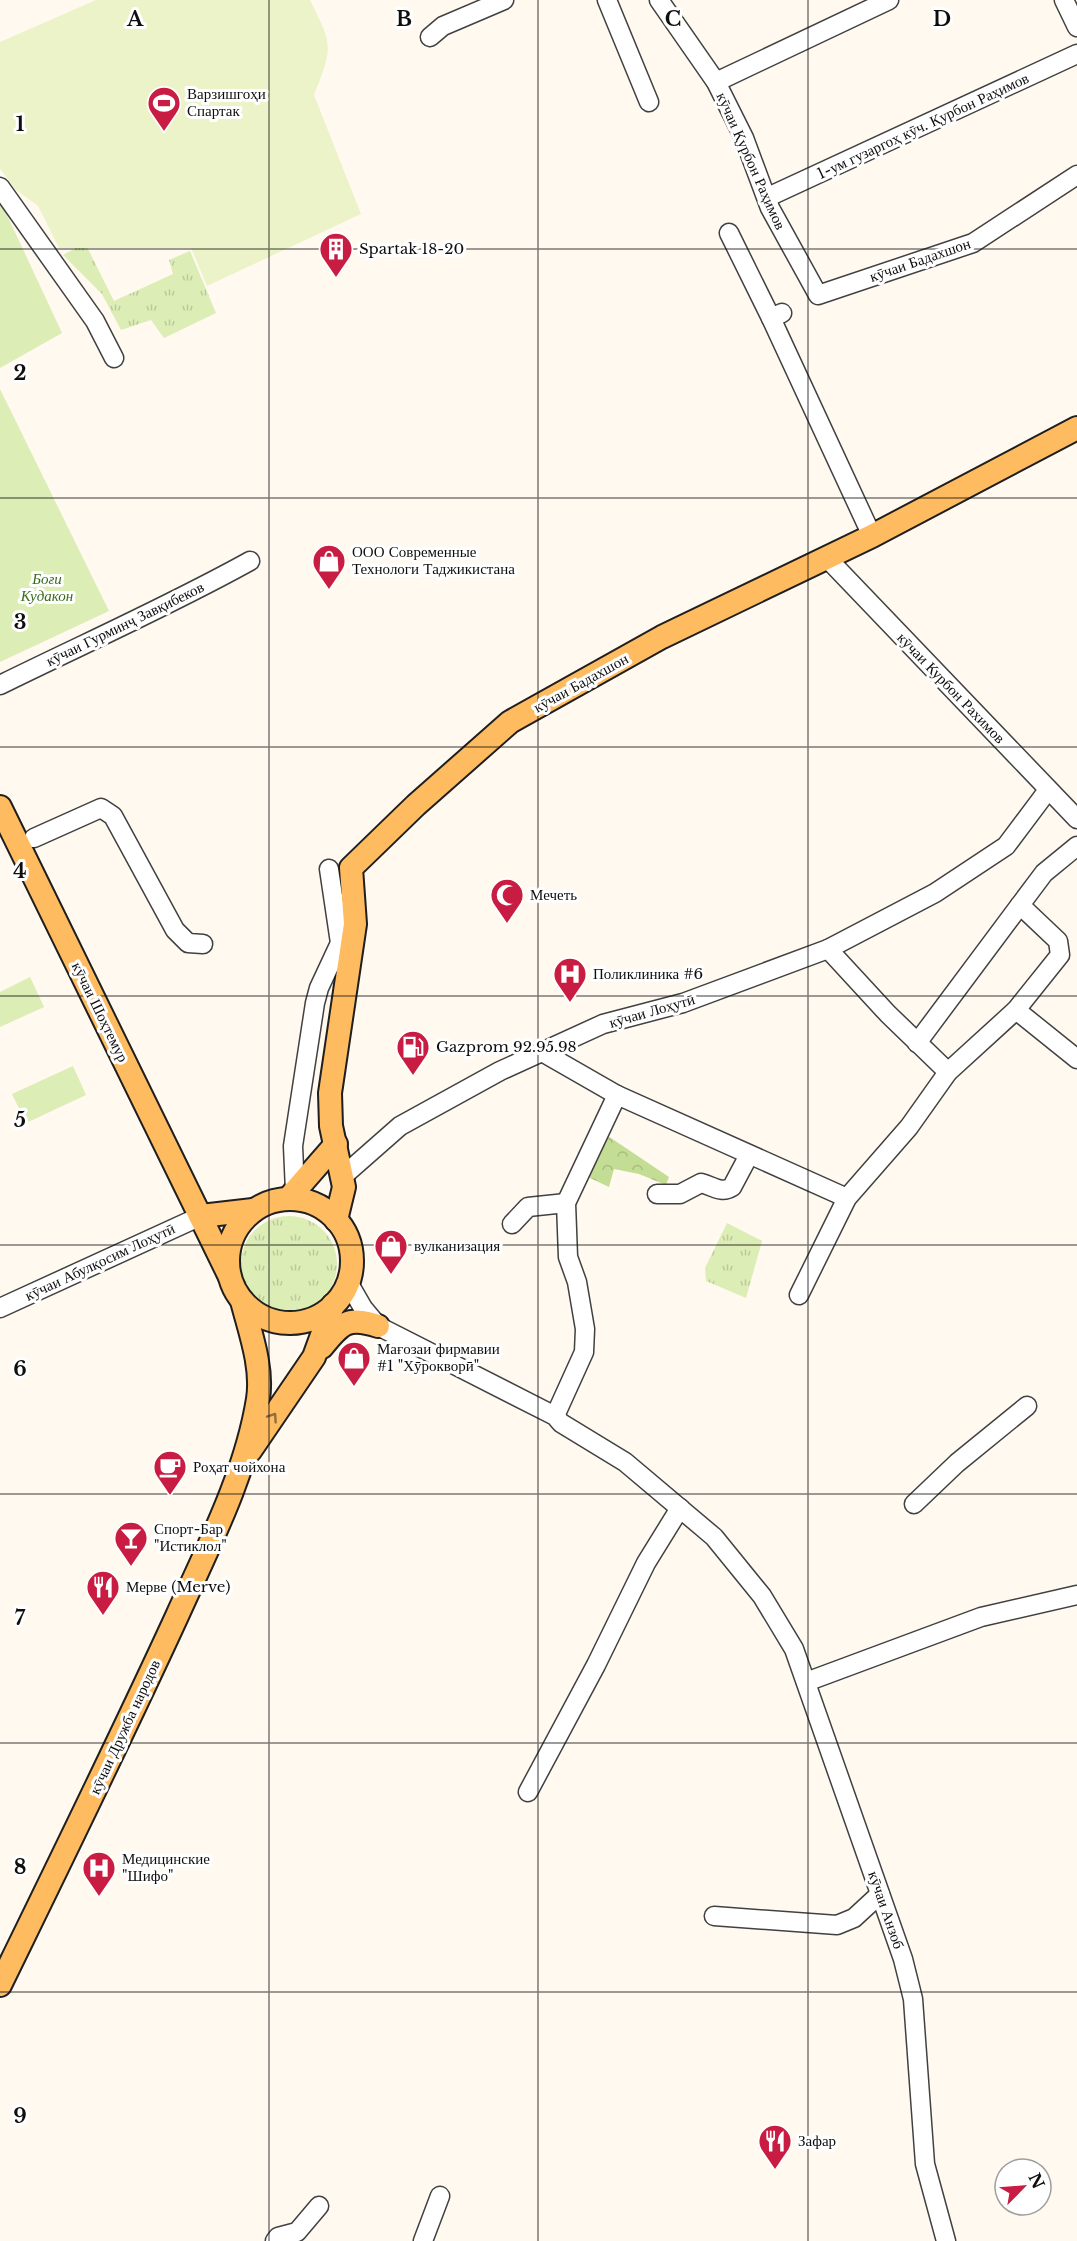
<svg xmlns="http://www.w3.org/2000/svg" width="1077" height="2241" viewBox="0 0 1077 2241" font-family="'Libre Baskerville',serif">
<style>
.grass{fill:url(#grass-tufts)}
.forest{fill:url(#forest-crowns)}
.park{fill:#dcedb6}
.pitch{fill:#ecf3c9}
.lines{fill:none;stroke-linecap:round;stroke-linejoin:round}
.minor-casing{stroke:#414141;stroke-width:21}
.major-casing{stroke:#1f1f1f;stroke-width:26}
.minor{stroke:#fff;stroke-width:18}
.major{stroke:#ffbb60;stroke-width:22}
.oneway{stroke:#936d3b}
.grid{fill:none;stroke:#0e0e0e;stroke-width:1.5;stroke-opacity:0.55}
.labels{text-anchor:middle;stroke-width:6;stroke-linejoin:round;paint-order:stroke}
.poi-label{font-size:15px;fill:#0e0e0e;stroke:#fff;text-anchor:start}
.street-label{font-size:15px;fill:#0e0e0e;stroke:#fff}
.park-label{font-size:15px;font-style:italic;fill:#396b1a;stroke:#fff}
.grid-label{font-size:20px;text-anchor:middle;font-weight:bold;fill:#0e0e0e;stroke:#fff;stroke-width:6;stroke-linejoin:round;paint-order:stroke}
</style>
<defs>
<pattern id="grass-tufts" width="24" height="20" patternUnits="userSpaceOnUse" patternTransform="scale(1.5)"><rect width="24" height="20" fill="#dcedb6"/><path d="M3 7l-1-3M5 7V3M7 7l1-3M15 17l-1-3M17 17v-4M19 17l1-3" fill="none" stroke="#bcca9b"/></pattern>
<pattern id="forest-crowns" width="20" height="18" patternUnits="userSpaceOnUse" patternTransform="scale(1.5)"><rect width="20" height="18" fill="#c3de94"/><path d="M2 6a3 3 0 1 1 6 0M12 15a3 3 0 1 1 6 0" fill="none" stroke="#a6bd7e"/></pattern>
</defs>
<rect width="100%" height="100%" fill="#fff9f0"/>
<g class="grass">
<polygon points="85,243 114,301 173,274 169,260 190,251 216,313 164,338 151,320 121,330 102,294 63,255"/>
<circle cx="289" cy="1264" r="48"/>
<polygon points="727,1223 762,1241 746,1298 706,1281 705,1268"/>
</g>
<polygon class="forest" points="605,1134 669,1177 666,1185 639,1174 614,1169 609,1187 588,1177"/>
<g class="park">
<polygon points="0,200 62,333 0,368"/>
<polygon points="0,389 109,611 0,662"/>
<polygon points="30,977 44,1007 0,1027 0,992"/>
<polygon points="73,1066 86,1095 26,1123 12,1094"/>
</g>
<path class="pitch" d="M96,0h214c23,46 23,47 4,95l47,119 -154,72 -16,-38h-132l-21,-42 -22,-16 -16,-21v-127z"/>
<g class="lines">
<defs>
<g id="minor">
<polyline points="607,0 649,102"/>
<polyline points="659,0 716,82 744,138 770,208 818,295 973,243 1077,175"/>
<polyline points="1064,0 1077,27"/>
<polyline points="430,37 443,26 504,0"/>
<polyline points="716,82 889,0"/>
<polyline points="0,187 95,321 114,358"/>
<polyline points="768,197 1077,54"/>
<polyline points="729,233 771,318"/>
<polyline points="782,313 771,318 872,536"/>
<polyline points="826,557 1077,819"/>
<path d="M0,685c83,-41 169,-79 250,-124"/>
<polyline points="34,838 101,808 113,816 175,930 188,943 203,944"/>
<polyline points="828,949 888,1014 948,1072"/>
<polyline points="1016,1010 1077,1059"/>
<polyline points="917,1043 1020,905"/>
<polyline points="542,1052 617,1095 847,1198"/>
<polyline points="342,1177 400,1126 500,1071 603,1024 683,1003 828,949 935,893 1006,846 1048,790"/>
<polyline points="295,1191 293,1146 315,1003 319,988 340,943 329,869"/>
<path d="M657,1194h23l21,-11c12,3 20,11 31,4l17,-32"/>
<polyline points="512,1224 528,1207 566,1203"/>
<polyline points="348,1282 363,1308 378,1326 555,1416 561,1423 625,1462 714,1537 762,1596 794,1649 903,1959 913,1999 925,2164 946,2241"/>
<polyline points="799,1295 847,1198 909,1127 948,1072 1016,1010 1060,955 1058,941 1020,905 1044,873 1077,846"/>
<polyline points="0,1308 201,1216"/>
<polyline points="555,1416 584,1352 585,1329 577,1282 568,1257 566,1203 617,1095"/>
<polyline points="914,1504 957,1463 1027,1406"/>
<polyline points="806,1682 981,1617 1077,1595"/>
<polyline points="528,1792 596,1665 646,1563 680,1508"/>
<polyline points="714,1916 837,1925 854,1918 880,1894"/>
<polyline points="275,2241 278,2237 297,2232 319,2206"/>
<polyline points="423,2241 440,2196"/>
</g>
<g id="major">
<polyline points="0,807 229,1275"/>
<polyline points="288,1199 336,1144"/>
<circle cx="290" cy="1261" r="62"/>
<polyline points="201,1216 253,1210"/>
<polyline points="336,1220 344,1187 331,1126 330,1093 355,924 351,868 416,805 510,722 662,637 872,536 1077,428"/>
<path d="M322,1347c19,-24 26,-31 56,-21"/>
<polyline points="250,1451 314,1357 333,1305"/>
<path d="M0,1985c60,-123 120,-245 177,-369 31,-69 69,-142 81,-217 5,-32 -8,-67 -16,-98"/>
</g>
</defs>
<use href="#minor" class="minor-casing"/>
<use href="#major" class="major-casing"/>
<use href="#minor" class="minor"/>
<use href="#major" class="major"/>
</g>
<defs><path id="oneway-chevron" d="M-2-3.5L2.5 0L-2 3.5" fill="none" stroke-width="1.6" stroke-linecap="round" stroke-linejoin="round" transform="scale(1.5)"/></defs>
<use class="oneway" href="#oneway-chevron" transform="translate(273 1417) rotate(-56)"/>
<path class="grid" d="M269,0v2241M538,0v2241M808,0v2241M0,249h1077M0,498h1077M0,747h1077M0,996h1077M0,1245h1077M0,1494h1077M0,1743h1077M0,1992h1077"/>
<defs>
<symbol id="stadium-pin" viewBox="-11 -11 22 30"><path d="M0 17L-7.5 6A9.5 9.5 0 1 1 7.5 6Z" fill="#c81c43" stroke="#fff"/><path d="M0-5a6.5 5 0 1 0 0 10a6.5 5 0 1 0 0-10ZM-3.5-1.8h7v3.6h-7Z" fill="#fff"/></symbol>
<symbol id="building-pin" viewBox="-11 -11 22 30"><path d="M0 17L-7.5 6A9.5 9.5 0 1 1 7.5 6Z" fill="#c81c43" stroke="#fff"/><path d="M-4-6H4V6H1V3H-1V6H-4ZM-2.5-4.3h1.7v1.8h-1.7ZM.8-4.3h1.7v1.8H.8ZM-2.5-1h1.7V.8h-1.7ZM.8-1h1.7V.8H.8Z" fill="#fff"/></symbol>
<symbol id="shop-pin" viewBox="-11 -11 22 30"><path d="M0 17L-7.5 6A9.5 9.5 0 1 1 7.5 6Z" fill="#c81c43" stroke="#fff"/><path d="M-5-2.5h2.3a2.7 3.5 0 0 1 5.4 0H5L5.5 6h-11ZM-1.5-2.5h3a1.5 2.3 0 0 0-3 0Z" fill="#fff"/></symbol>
<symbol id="mosque-pin" viewBox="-11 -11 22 30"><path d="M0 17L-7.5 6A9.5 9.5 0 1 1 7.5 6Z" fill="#c81c43" stroke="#fff"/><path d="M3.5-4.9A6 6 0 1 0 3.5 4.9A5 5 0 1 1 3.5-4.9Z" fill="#fff"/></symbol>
<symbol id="hospital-pin" viewBox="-11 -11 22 30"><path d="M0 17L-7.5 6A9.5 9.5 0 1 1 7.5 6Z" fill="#c81c43" stroke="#fff"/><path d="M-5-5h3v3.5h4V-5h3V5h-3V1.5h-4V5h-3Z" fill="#fff"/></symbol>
<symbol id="fuel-pin" viewBox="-11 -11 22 30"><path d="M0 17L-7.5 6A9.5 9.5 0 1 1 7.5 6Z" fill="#c81c43" stroke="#fff"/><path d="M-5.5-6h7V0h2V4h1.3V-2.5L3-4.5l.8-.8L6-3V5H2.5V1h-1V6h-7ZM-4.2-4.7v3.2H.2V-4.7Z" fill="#fff"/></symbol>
<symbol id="cafe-pin" viewBox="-11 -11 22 30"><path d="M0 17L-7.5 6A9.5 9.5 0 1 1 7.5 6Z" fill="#c81c43" stroke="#fff"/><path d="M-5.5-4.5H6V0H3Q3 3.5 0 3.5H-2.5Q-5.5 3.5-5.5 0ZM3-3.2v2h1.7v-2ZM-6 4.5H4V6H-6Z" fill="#fff"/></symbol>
<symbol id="bar-pin" viewBox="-11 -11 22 30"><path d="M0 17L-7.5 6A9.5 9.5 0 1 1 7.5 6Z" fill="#c81c43" stroke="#fff"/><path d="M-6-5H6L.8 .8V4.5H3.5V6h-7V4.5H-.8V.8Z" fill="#fff"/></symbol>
<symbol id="restaurant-pin" viewBox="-11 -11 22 30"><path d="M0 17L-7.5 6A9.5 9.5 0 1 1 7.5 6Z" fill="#c81c43" stroke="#fff"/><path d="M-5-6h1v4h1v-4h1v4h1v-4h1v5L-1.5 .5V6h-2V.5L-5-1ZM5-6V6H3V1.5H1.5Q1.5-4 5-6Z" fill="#fff"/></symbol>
</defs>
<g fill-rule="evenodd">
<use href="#stadium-pin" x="145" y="84" width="38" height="52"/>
<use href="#building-pin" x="317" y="230" width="38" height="52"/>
<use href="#shop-pin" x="310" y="542" width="38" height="52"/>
<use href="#mosque-pin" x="488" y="876" width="38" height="52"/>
<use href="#hospital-pin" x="551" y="955" width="38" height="52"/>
<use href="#fuel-pin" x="394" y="1028" width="38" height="52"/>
<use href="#shop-pin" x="372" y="1227" width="38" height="52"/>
<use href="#shop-pin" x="335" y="1339" width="38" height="52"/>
<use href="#cafe-pin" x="151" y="1448" width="38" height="52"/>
<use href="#bar-pin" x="112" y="1519" width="38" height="52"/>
<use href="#restaurant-pin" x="84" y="1568" width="38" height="52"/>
<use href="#hospital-pin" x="80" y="1849" width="38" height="52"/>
<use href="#restaurant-pin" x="756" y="2122" width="38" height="52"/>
</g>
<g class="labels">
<g class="poi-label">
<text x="187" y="99">Варзишгоҳи<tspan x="187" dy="17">Спартак</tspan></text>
<text x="359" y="254">Spartak 18-20</text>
<text x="352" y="557">ООО Современные<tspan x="352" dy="17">Технологи Таджикистана</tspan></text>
<text x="530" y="900">Мечеть</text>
<text x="593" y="979">Поликлиника #6</text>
<text x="436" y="1052">Gazprom 92.95.98</text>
<text x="414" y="1251">вулканизация</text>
<text x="377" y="1354">Мағозаи фирмавии<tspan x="377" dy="17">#1 "Хӯрокворӣ"</tspan></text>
<text x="193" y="1472">Роҳат чойхона</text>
<text x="154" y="1534">Спорт-Бар<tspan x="154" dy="17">"Истиклол"</tspan></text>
<text x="126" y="1592">Мерве (Merve)</text>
<text x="122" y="1864">Медицинские<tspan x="122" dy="17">"Шифо"</tspan></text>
<text x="798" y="2146">Зафар</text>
</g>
<g class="street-label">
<text transform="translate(923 126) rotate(-25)" y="5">1-ум гузаргоҳ кӯч. Қурбон Раҳимов</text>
<text transform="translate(751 161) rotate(66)" y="5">кӯчаи Қурбон Раҳимов</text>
<text transform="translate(920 260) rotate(-19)" y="5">кӯчаи Бадахшон</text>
<text transform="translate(125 624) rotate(-26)" y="5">кӯчаи Гурминҷ Завқибеков</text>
<text transform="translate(581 683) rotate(-29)" y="5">кӯчаи Бадахшон</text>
<text transform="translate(951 688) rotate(46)" y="5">кӯчаи Курбон Рахимов</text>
<text transform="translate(652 1011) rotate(-16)" y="5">кӯчаи Лоҳутӣ</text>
<text transform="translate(100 1012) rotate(64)" y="5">кӯчаи Шоҳтемур</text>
<text transform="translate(100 1262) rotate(-25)" y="5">кӯчаи Абулқосим Лоҳутӣ</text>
<text transform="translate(125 1727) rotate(-65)" y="5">кӯчаи Дружба народов</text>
<text transform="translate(886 1910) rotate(71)" y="5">кӯчаи Анзоб</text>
</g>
<g class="park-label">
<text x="47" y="584">Боғи<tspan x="47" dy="17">Кудакон</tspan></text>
</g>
</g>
<g class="grid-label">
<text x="135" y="26">A</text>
<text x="404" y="26">B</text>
<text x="673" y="26">C</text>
<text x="942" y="26">D</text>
<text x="20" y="131">1</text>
<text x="20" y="380">2</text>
<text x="20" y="629">3</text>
<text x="20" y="878">4</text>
<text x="20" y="1127">5</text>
<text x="20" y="1376">6</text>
<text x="20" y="1625">7</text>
<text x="20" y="1874">8</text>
<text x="20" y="2123">9</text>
</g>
<g transform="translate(1023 2187) rotate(65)"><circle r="28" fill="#ffffff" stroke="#9f9f9f" stroke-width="1.5"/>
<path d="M0-4.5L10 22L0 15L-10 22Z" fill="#c81c43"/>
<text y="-9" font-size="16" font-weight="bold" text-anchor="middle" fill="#0e0e0e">N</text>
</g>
</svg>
